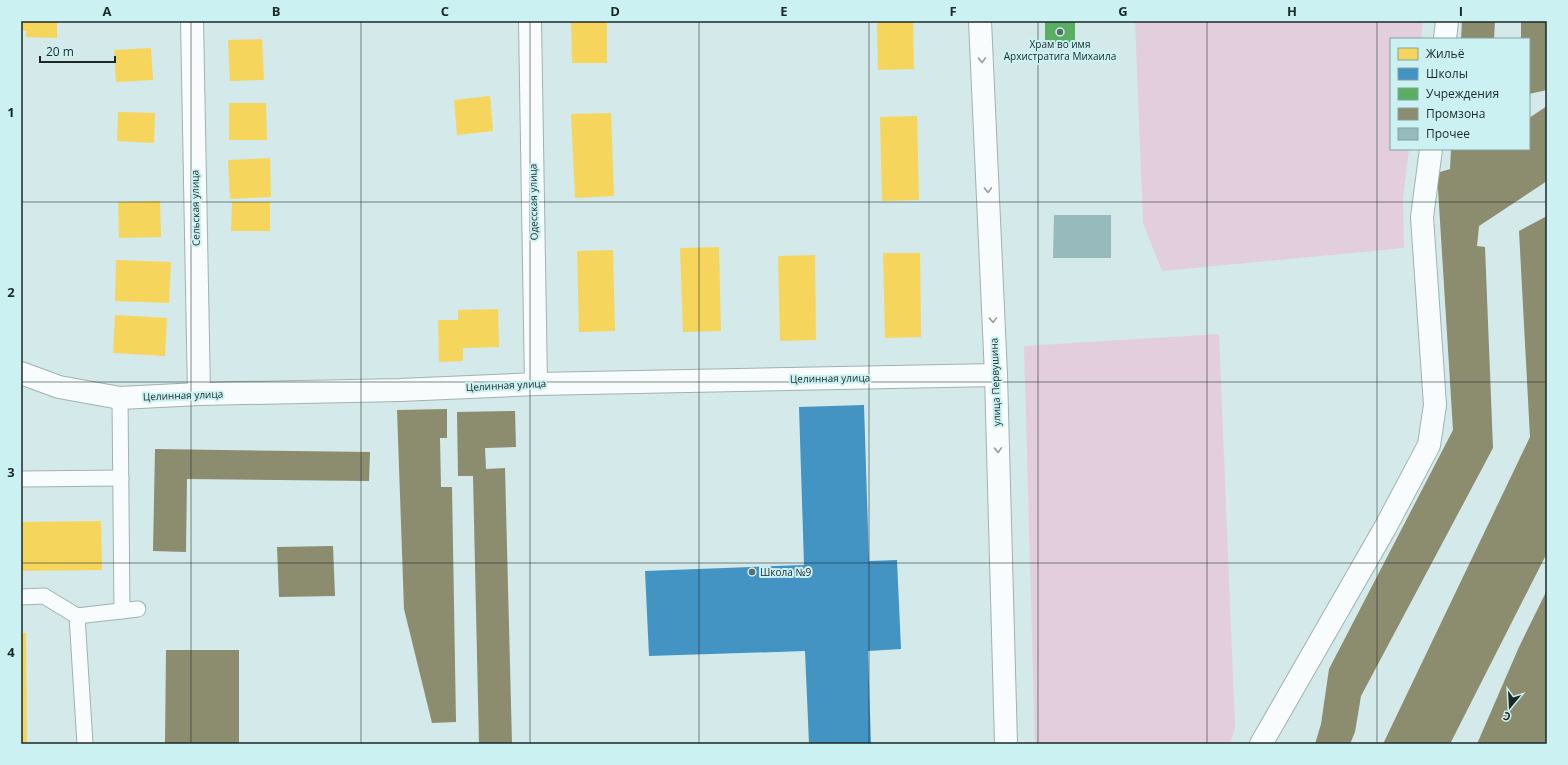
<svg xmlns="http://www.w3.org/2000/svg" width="1568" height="765" viewBox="0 0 1568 765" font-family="'Open Sans',sans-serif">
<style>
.green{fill:#e2cedd}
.homes{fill:#f6d55c}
.schools{fill:#4393c3}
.public{fill:#5aae61}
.industry{fill:#8c8c6e}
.building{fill:#97bbbc}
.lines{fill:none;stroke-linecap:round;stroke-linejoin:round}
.service-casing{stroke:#a1b1b1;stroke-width:17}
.minor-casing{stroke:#a1b1b1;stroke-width:24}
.service{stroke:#f9fcfc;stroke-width:15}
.minor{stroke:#f9fcfc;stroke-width:22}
.oneway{stroke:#959d9d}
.grid{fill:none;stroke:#1a2828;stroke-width:1;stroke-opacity:0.55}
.poi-dot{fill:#5b6c6c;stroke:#cbf1f2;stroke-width:1.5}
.labels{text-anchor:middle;stroke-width:4;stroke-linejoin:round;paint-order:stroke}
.poi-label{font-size:10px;fill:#1a2828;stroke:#cbf1f2}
.street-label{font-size:10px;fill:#1a2828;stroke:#cbf1f2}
.neatline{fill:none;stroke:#1a2828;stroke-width:1.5}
.grid-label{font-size:13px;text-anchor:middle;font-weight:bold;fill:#1a2828}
</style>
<rect width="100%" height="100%" fill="#d4e9e9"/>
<g class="green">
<polygon points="1135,21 1423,21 1421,39 1391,39 1391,149 1409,149 1403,198 1404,248 1162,271 1143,223"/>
<polygon points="1219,334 1235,727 1230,744 1035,744 1024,346"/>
</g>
<g class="homes">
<polygon points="21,21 57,21 57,38 26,37 26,31 21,31"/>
<polygon points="571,21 607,21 607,63 572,63"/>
<polygon points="877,21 913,21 914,69 878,70"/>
<polygon points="262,39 264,80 230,81 228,40"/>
<polygon points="151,48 153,80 116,82 114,50"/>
<polygon points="490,96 493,131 457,135 454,100"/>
<polygon points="229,103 266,103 267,140 229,140"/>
<polygon points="118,112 155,113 154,143 117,141"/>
<polygon points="611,113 614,196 575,198 571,114"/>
<polygon points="917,116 919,200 882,201 880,117"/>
<polygon points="270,158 271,197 230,199 228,160"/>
<polygon points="160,201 161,237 119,238 118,202"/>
<polygon points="232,202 270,202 270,231 231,231"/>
<polygon points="719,247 721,331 683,332 680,248"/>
<polygon points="613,250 615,331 579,332 577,251"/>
<polygon points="883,253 920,253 921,337 885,338"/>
<polygon points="815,255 816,340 780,341 778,256"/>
<polygon points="116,260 171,262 169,303 115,301"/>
<polygon points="498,309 499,347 463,348 463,361 439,362 438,320 458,320 458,310"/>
<polygon points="115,315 167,318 165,356 113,353"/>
<polygon points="101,521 102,570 21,571 21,522"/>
<polygon points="21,633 26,633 27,744 21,744"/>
</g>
<polygon class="schools" points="864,405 869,561 897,560 901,649 868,651 871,744 809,744 805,651 649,656 645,571 804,565 799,407"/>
<rect class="public" x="1045" y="21" width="30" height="23"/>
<g class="industry">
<polygon points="1462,21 1495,21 1494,39 1461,39"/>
<polygon points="1521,21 1547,21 1547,58 1546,58 1547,90 1529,94 1529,39 1521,39"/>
<polygon points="1547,106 1547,181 1479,226 1477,246 1485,247 1493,448 1361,696 1355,732 1350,744 1315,744 1321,724 1329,669 1453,430 1437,173 1450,169 1451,149 1529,149 1529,118"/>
<polygon points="1547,216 1547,553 1450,744 1383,744 1530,437 1519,231"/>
<polygon points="447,409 447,438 440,438 441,487 452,487 456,722 432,723 404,609 397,410"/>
<polygon points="515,411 516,447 485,448 486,469 505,468 512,744 479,744 473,476 458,476 457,412"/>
<polygon points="155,449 370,452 369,481 187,479 186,552 153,551"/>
<polygon points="333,546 335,596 279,597 277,547"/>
<polygon points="1547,590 1547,744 1477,744 1519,647"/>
<polygon points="166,650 239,650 239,744 165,744"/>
</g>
<polygon class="building" points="1054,215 1111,215 1111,258 1053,258"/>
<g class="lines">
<defs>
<g id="service">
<polyline points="120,398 122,611"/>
<polyline points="21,479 121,478"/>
<polyline points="21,597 44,596 77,616 138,609"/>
<polyline points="77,616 85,744"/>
</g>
<g id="minor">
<polyline points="192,21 199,394"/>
<polyline points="530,21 536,384"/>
<polyline points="980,21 996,375 1006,744"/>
<polyline points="1445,39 1447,21"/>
<polyline points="21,373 59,387 120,398 199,394 400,390 536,384 996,375"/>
<polyline points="1261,744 1385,528 1429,445 1435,405 1422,217 1431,149"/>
</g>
</defs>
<use href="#service" class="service-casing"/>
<use href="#minor" class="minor-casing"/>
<use href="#service" class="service"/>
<use href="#minor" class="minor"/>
</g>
<defs><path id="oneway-chevron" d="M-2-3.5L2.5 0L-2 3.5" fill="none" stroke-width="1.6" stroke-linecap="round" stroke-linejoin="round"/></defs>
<g class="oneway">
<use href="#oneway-chevron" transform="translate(982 60) rotate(88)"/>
<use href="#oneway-chevron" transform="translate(988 190) rotate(88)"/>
<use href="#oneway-chevron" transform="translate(993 320) rotate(88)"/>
<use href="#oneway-chevron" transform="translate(998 450) rotate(88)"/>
</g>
<path class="grid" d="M191,21v723M361,21v723M530,21v723M699,21v723M869,21v723M1038,21v723M1207,21v723M1377,21v723M21,202h1526M21,382h1526M21,563h1526"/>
<g class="poi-dot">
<circle cx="1060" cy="32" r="4"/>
<circle cx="752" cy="572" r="4"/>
</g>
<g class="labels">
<g class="poi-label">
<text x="1060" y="48">Храм во имя<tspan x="1060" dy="12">Архистратига Михаила</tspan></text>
<text x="760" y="576" text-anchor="start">Школа №9</text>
</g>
<g class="street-label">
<text transform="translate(533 202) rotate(-91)" y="4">Одесская улица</text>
<text transform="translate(195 208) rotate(-91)" y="4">Сельская улица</text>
<text transform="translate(830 378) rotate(-1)" y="4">Целинная улица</text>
<text transform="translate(995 382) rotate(-92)" y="4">улица Первушина</text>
<text transform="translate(506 385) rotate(-3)" y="4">Целинная улица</text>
<text transform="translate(183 395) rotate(-2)" y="4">Целинная улица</text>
</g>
</g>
<rect width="1568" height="765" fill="none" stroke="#cbf1f2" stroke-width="44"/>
<rect x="1390" y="38" width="140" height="112" fill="#cbf1f2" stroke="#84a1a1"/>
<rect x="1398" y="48" width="20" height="12" fill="#f6d55c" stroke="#84a1a1"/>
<text x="1426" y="58" font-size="12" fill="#1a2828">Жильё</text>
<rect x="1398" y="68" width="20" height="12" fill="#4393c3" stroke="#84a1a1"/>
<text x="1426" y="78" font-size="12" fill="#1a2828">Школы</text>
<rect x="1398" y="88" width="20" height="12" fill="#5aae61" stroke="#84a1a1"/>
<text x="1426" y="98" font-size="12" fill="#1a2828">Учреждения</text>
<rect x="1398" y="108" width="20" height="12" fill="#8c8c6e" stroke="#84a1a1"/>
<text x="1426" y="118" font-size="12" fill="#1a2828">Промзона</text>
<rect x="1398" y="128" width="20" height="12" fill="#97bbbc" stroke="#84a1a1"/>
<text x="1426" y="138" font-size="12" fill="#1a2828">Прочее</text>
<g transform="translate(1510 707) rotate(198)" stroke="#cbf1f2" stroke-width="3" paint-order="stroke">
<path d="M0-3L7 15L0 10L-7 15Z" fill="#1a2828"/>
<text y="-6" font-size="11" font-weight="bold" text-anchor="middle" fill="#1a2828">С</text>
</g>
<path d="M40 56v6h75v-6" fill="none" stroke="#1a2828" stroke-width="2"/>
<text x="46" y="56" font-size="12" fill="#1a2828" stroke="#cbf1f2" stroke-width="3" paint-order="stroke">20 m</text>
<rect x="22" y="22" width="1524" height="721" class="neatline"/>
<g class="grid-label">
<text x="107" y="16">A</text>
<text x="276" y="16">B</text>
<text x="445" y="16">C</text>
<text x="615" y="16">D</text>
<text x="784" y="16">E</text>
<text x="953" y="16">F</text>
<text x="1123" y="16">G</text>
<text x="1292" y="16">H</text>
<text x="1461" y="16">I</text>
<text x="11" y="117">1</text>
<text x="11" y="297">2</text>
<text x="11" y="477">3</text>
<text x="11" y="657">4</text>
</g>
</svg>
